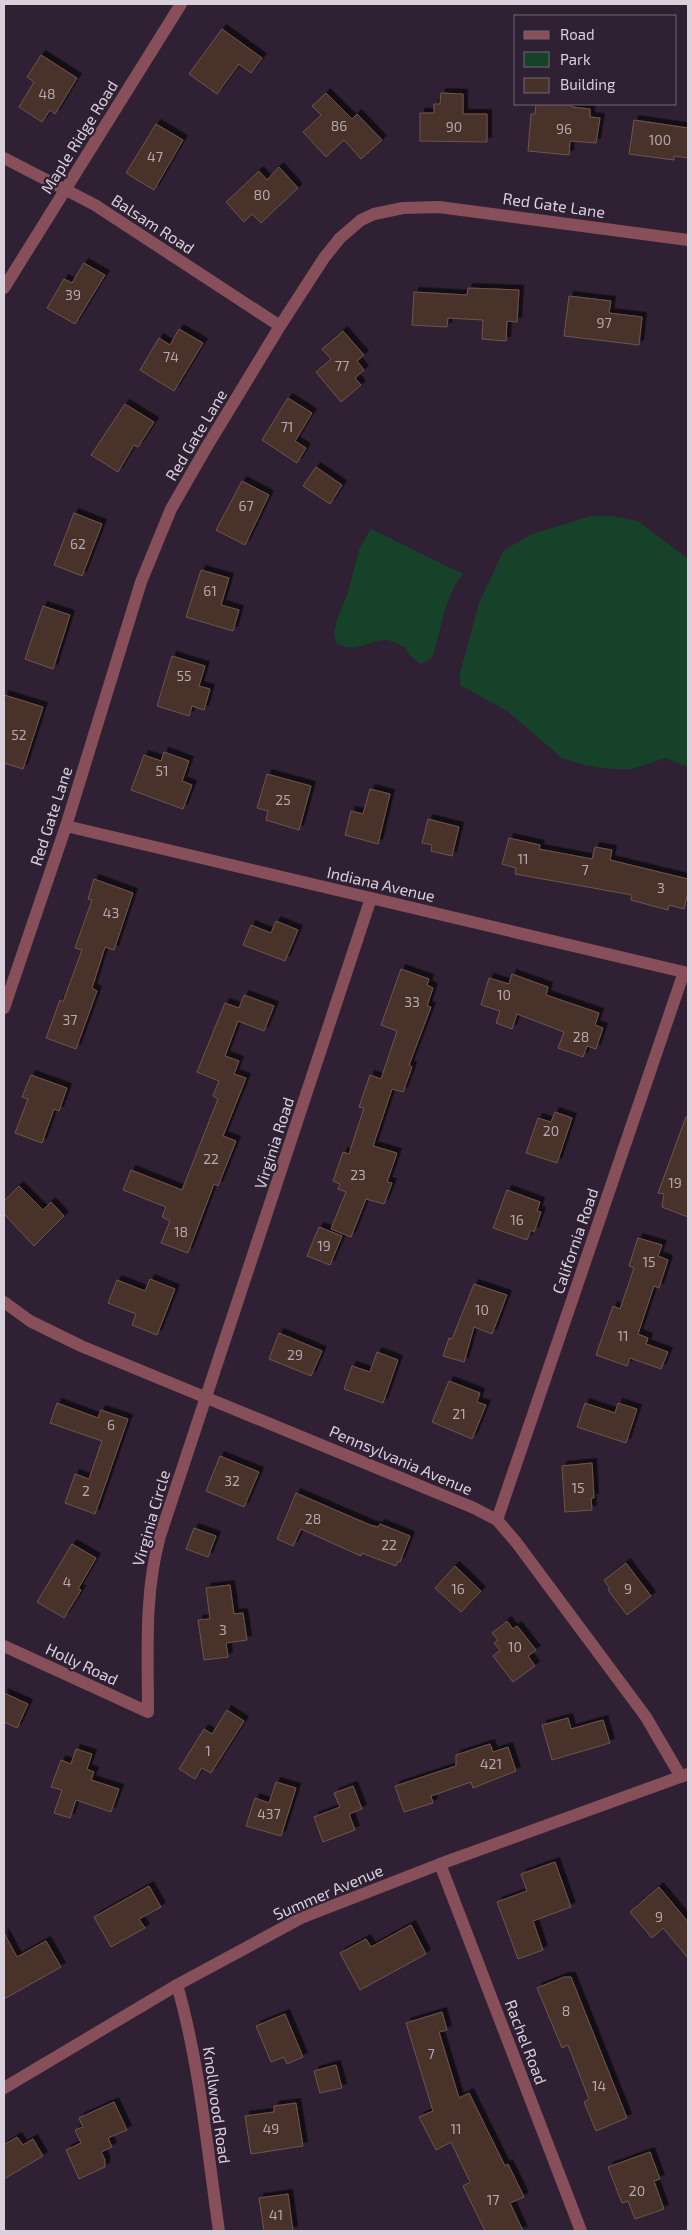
<svg xmlns="http://www.w3.org/2000/svg" width="692" height="2235" viewBox="0 0 692 2235" font-family="'Exo 2',sans-serif">
  <style>
    .green { fill: #154228 }
    .building { fill: #483129; stroke: #6f554c; filter: url(#shadow) }
    .lines { fill: none; stroke-linecap: round; stroke-linejoin: round }
    .minor { stroke: #874f5a; stroke-width: 12 }
    .tertiary { stroke: #874f5a; stroke-width: 12 }
    .labels { text-anchor: middle; stroke-width: 4.5; stroke-linejoin: round; paint-order: stroke }
    .number-label { font-size: 14px; fill: #b5a8af }
    .street-label { font-size: 16px; fill: #d9d0dc; stroke: #2f2133 }
  </style>
  <defs>
    <filter id="shadow"><feDropShadow dx="4.5" dy="-4.5" stdDeviation="0" flood-color="#0009"/></filter>
  </defs>
  <rect width="100%" height="100%" fill="#2f2133"/>
  <path class="green" d="M591 516H612L638 521 688 559V767L666 758 632 769H609L584 765 562 758 507 711 460 685V673L479 603 504 550 532 534Z
    M371 529 463 574C443 598 442 630 432 658L421 664 409 655 405 647C399 645 392 640 386 640 369 639 357 655 336 643L334 633 337 619 347 595 360 547Z"/>
  <path class="building" d="M222 29 262 58 251 73 239 64 217 94 189 74Z
    M41 55 77 78 55 114 50 110 42 122 19 107 34 82 27 77Z
    M326 93 352 119 357 114 382 140 361 159 344 140 326 157 303 132 321 115 312 106Z
    M441 93 463 94V114H487V142L420 141V113H434V104H440Z
    M536 104H570L572 107 590 109V117L600 118 596 143 570 141 569 155 528 151 531 114H535Z
    M634 120 688 128V158L674 156V160L629 154Z
    M156 124 183 140 154 190 126 173Z
    M279 167 298 188 261 223 252 214 244 222 226 202 259 171 267 180Z
    M84 263 105 275 75 324 47 308 64 279 72 283Z
    M468 288 519 290 517 322 507 321 506 341 482 339 483 320 448 318 447 327 412 325 414 292 467 295Z
    M569 296 611 301 609 313 642 317 639 345 564 336Z
    M179 329 203 343 174 391 140 370 159 338 170 345Z
    M343 331 364 355 357 361 364 370 355 378 361 385 341 402 316 372 331 359 322 349Z
    M288 398 312 413 295 441 306 448 297 463 262 440Z
    M125 404 154 422 138 447 134 445 118 472 91 455Z
    M316 467 342 485 330 504 303 486Z
    M242 481 269 495 245 545 216 530Z
    M74 513 102 524 82 576 54 565Z
    M201 570 229 578 221 605 239 610 233 631 186 617Z
    M43 606 70 615 53 669 25 659Z
    M172 656 205 666 199 686 210 689 204 710 192 706 189 716 157 706Z
    M4 695 43 707 23 769 4 763Z
    M164 752 189 761 182 781 192 785 183 809 131 790 144 755 161 761Z
    M267 774 311 786 299 830 266 820 268 811 257 808Z
    M370 789 390 794 378 844 345 835 351 811 363 814Z
    M428 819 459 827 452 856 431 851 432 845 422 843Z
    M509 838 540 845 539 849 592 859 595 847 612 850 610 860 688 879V892L684 909 669 905 668 910 631 900 632 895 515 874 516 868 502 864Z
    M94 879 133 893 114 950 105 947 92 988 97 991 76 1049 46 1038 60 1000 63 1002 82 950 75 948 92 900 88 899Z
    M276 921 298 930 285 961 243 945 251 925 271 933Z
    M401 969 429 979 427 985 433 988 427 1006 431 1007 409 1065 412 1067 403 1092 392 1089 373 1146 397 1153 387 1182 392 1183 384 1204 366 1199 351 1237 331 1229 346 1192 338 1189 340 1184 333 1181 343 1152 349 1154 364 1108 359 1107 370 1075 381 1079 397 1031 381 1025Z
    M512 974 548 987 546 995 599 1013 595 1025 603 1028 596 1049 587 1046 583 1057 558 1048 564 1032 517 1014 512 1029 496 1023 500 1011 481 1005 489 978 509 984Z
    M244 995 274 1006 264 1031 238 1021 225 1056 239 1061 234 1074 246 1078 223 1136 236 1141 218 1186 214 1184 188 1253 161 1243 170 1221 162 1217 166 1207 123 1190 131 1170 182 1190 218 1099 213 1096 219 1081 197 1072 225 1003 239 1008Z
    M31 1075 67 1088 59 1111 54 1109 42 1143 15 1133 28 1099 22 1097Z
    M555 1112 572 1118 557 1163 526 1153 538 1118 551 1122Z
    M686 1117H688V1217L662 1207 664 1194 658 1193Z
    M19 1186 43 1210 51 1202 64 1216 34 1246 4 1214V1201Z
    M507 1190 540 1202 537 1211 541 1212 534 1232 531 1230 527 1240 493 1228Z
    M319 1227 342 1236 330 1265 307 1256Z
    M638 1238 662 1245 658 1256 668 1260 659 1288 654 1286 638 1334 648 1338 646 1344 668 1352 661 1369 630 1358 627 1366 596 1355 613 1306 620 1309 634 1268 629 1266Z
    M150 1279 175 1289 157 1335 132 1325 136 1314 108 1303 117 1280 145 1291Z
    M474 1284 507 1295 492 1334 474 1327 464 1362 443 1356 449 1338 452 1339Z
    M279 1333 322 1351 311 1376 269 1359Z
    M377 1352 398 1360 383 1403 344 1389 352 1366 370 1372Z
    M449 1381 480 1393 477 1402 486 1405 472 1439 432 1422Z
    M57 1403 98 1418 101 1410 128 1419 95 1514 65 1503 75 1474 89 1479 102 1441 50 1423Z
    M585 1403 615 1413 618 1403 637 1409 626 1443 577 1427Z
    M220 1456 259 1472 244 1507 206 1491Z
    M592 1463 594 1498H591L592 1510 565 1512 562 1466Z
    M296 1493 370 1525 378 1527 380 1524 410 1536 400 1562 398 1561 396 1566 362 1553 361 1556 301 1529 293 1546 277 1539Z
    M194 1528 216 1536 208 1557 186 1549Z
    M72 1544 96 1558 78 1589 81 1590 64 1618 37 1602Z
    M626 1563 651 1596 627 1615 608 1590 610 1589 604 1580Z
    M455 1566 481 1591 461 1612 435 1588Z
    M230 1585 234 1614 243 1613 247 1640 226 1643 228 1657 204 1660 198 1620 210 1619 206 1588Z
    M507 1621 513 1629 517 1626 536 1650 528 1656 535 1666 513 1682 493 1656 500 1650 494 1643 498 1640 492 1633Z
    M4 1693 28 1704 17 1728 4 1722Z
    M227 1710 244 1721 211 1773 202 1768 195 1779 179 1769 204 1729 212 1734Z
    M568 1718 571 1729 603 1720 610 1743 552 1760 542 1725Z
    M490 1744 493 1752 508 1747 516 1771 473 1788 471 1782 431 1796 433 1803 404 1812 395 1786 456 1766V1755Z
    M76 1749 92 1754 87 1769 94 1772 91 1780 119 1789 111 1812 76 1800 70 1818 54 1813 62 1790 51 1787 61 1760 71 1764Z
    M276 1782 296 1788 281 1836 246 1826 255 1798 269 1803Z
    M353 1786 362 1809 349 1814 355 1830 323 1842 314 1817 340 1807 334 1793Z
    M555 1862 571 1907 533 1921 543 1950 518 1959 497 1902 527 1891 521 1874Z
    M149 1886 161 1907 139 1919 145 1928 111 1947 94 1917Z
    M659 1887 688 1922V1958L663 1928 652 1938 630 1912Z
    M411 1925 426 1954 360 1990 340 1953 366 1939 371 1947Z
    M4 1933 17 1957 46 1941 61 1967 4 1999Z
    M564 1977H571L627 2118 596 2131 584 2102 589 2099 568 2045 562 2048 537 1988Z
    M442 2012 447 2030 439 2032 459 2098 469 2093 505 2166 508 2164 524 2197 510 2203 523 2231H485L463 2186 470 2182 451 2142 436 2150 419 2117 433 2111 406 2023Z
    M285 2014 303 2057 287 2064 284 2057 271 2062 256 2026Z
    M336 2065 342 2088 320 2093 314 2071Z
    M114 2102 127 2130 108 2138 112 2147 101 2152 105 2160V2167L79 2179 66 2150 81 2143 75 2130 83 2127 79 2118Z
    M296 2103 303 2146 251 2154 245 2116 274 2112V2106Z
    M17 2137 23 2145 33 2139 43 2156 4 2179V2145Z
    M650 2152 660 2179 654 2181 664 2209 635 2219 628 2201 622 2203 608 2167Z
    M288 2194 293 2231H264L259 2198Z"/>
  <g class="lines">
    <path class="minor" d="M4 158 95 205 280 326
      M4 288 181 4
      M66 826 688 973
      M4 1008 66 826 141 582 171 509 206 448 280 326 324 258 340 238 361 220 374 214 403 208 439 207 688 240
      M4 1302 30 1321 81 1346 474 1508 497 1520 516 1542 646 1717 681 1777
      M497 1520 684 972
      M4 1646 148 1712C148 1652 144 1594 160 1536L371 898
      M440 1864 581 2231
      M177 1985C200 2064 207 2149 219 2231"/>
    <path class="tertiary" d="M4 2088 177 1985 301 1918 440 1864 688 1774"/>
  </g>
  <g class="labels">
    <g class="number-label">
      <text x="47" y="99">48</text>
      <text x="339" y="131">86</text>
      <text x="454" y="132">90</text>
      <text x="564" y="134">96</text>
      <text x="660" y="145">100</text>
      <text x="155" y="162">47</text>
      <text x="262" y="200">80</text>
      <text x="73" y="300">39</text>
      <text x="604" y="328">97</text>
      <text x="171" y="362">74</text>
      <text x="342" y="371">77</text>
      <text x="287" y="432">71</text>
      <text x="246" y="511">67</text>
      <text x="78" y="549">62</text>
      <text x="210" y="596">61</text>
      <text x="184" y="681">55</text>
      <text x="19" y="740">52</text>
      <text x="162" y="776">51</text>
      <text x="283" y="805">25</text>
      <text x="523" y="864">11</text>
      <text x="585" y="875">7</text>
      <text x="661" y="893">3</text>
      <text x="111" y="918">43</text>
      <text x="504" y="1000">10</text>
      <text x="412" y="1007">33</text>
      <text x="70" y="1025">37</text>
      <text x="581" y="1042">28</text>
      <text x="551" y="1136">20</text>
      <text x="211" y="1164">22</text>
      <text x="358" y="1180">23</text>
      <text x="675" y="1188">19</text>
      <text x="517" y="1225">16</text>
      <text x="181" y="1237">18</text>
      <text x="324" y="1251">19</text>
      <text x="649" y="1267">15</text>
      <text x="482" y="1315">10</text>
      <text x="623" y="1341">11</text>
      <text x="295" y="1360">29</text>
      <text x="459" y="1419">21</text>
      <text x="111" y="1430">6</text>
      <text x="232" y="1486">32</text>
      <text x="578" y="1493">15</text>
      <text x="86" y="1496">2</text>
      <text x="313" y="1524">28</text>
      <text x="389" y="1550">22</text>
      <text x="67" y="1587">4</text>
      <text x="458" y="1594">16</text>
      <text x="628" y="1594">9</text>
      <text x="223" y="1635">3</text>
      <text x="515" y="1652">10</text>
      <text x="208" y="1756">1</text>
      <text x="491" y="1769">421</text>
      <text x="269" y="1819">437</text>
      <text x="659" y="1922">9</text>
      <text x="566" y="2016">8</text>
      <text x="431" y="2059">7</text>
      <text x="599" y="2091">14</text>
      <text x="271" y="2134">49</text>
      <text x="456" y="2134">11</text>
      <text x="637" y="2196">20</text>
      <text x="493" y="2205">17</text>
      <text x="276" y="2220">41</text>
    </g>
    <g class="street-label">
      <text transform="translate(79 137) rotate(-58)" y="6">Maple Ridge Road</text>
      <text transform="translate(554 205) rotate(8)" y="6">Red Gate Lane</text>
      <text transform="translate(153 224) rotate(33)" y="6">Balsam Road</text>
      <text transform="translate(196 435) rotate(-59)" y="6">Red Gate Lane</text>
      <text transform="translate(51 816) rotate(-72)" y="6">Red Gate Lane</text>
      <text transform="translate(381 884) rotate(13)" y="6">Indiana Avenue</text>
      <text transform="translate(274 1143) rotate(-72)" y="6">Virginia Road</text>
      <text transform="translate(575 1241) rotate(-71)" y="6">California Road</text>
      <text transform="translate(401 1460) rotate(23)" y="6">Pennsylvania Avenue</text>
      <text transform="translate(151 1518) rotate(-74)" y="6">Virginia Circle</text>
      <text transform="translate(82 1664) rotate(25)" y="6">Holly Road</text>
      <text transform="translate(328 1892) rotate(-23)" y="6">Summer Avenue</text>
      <text transform="translate(526 2042) rotate(69)" y="6">Rachel Road</text>
      <text transform="translate(217 2105) rotate(82)" y="6">Knollwood Road</text>
    </g>
  </g>
  <rect width="692" height="2235" fill="none" stroke="#d9d0dc" stroke-width="10"/>
  <rect x="514" y="15" width="162" height="90" fill="#2f2133" stroke="#736777"/>
  <rect x="524" y="31" width="25" height="8" fill="#874f5a" stroke="#736777"/>
  <text x="560" y="40" font-size="15" fill="#d9d0dc">Road</text>
  <rect x="524" y="52" width="25" height="15" fill="#154228" stroke="#736777"/>
  <text x="560" y="65" font-size="15" fill="#d9d0dc">Park</text>
  <rect x="524" y="78" width="25" height="15" fill="#483129" stroke="#736777"/>
  <text x="560" y="90" font-size="15" fill="#d9d0dc">Building</text>
</svg>
